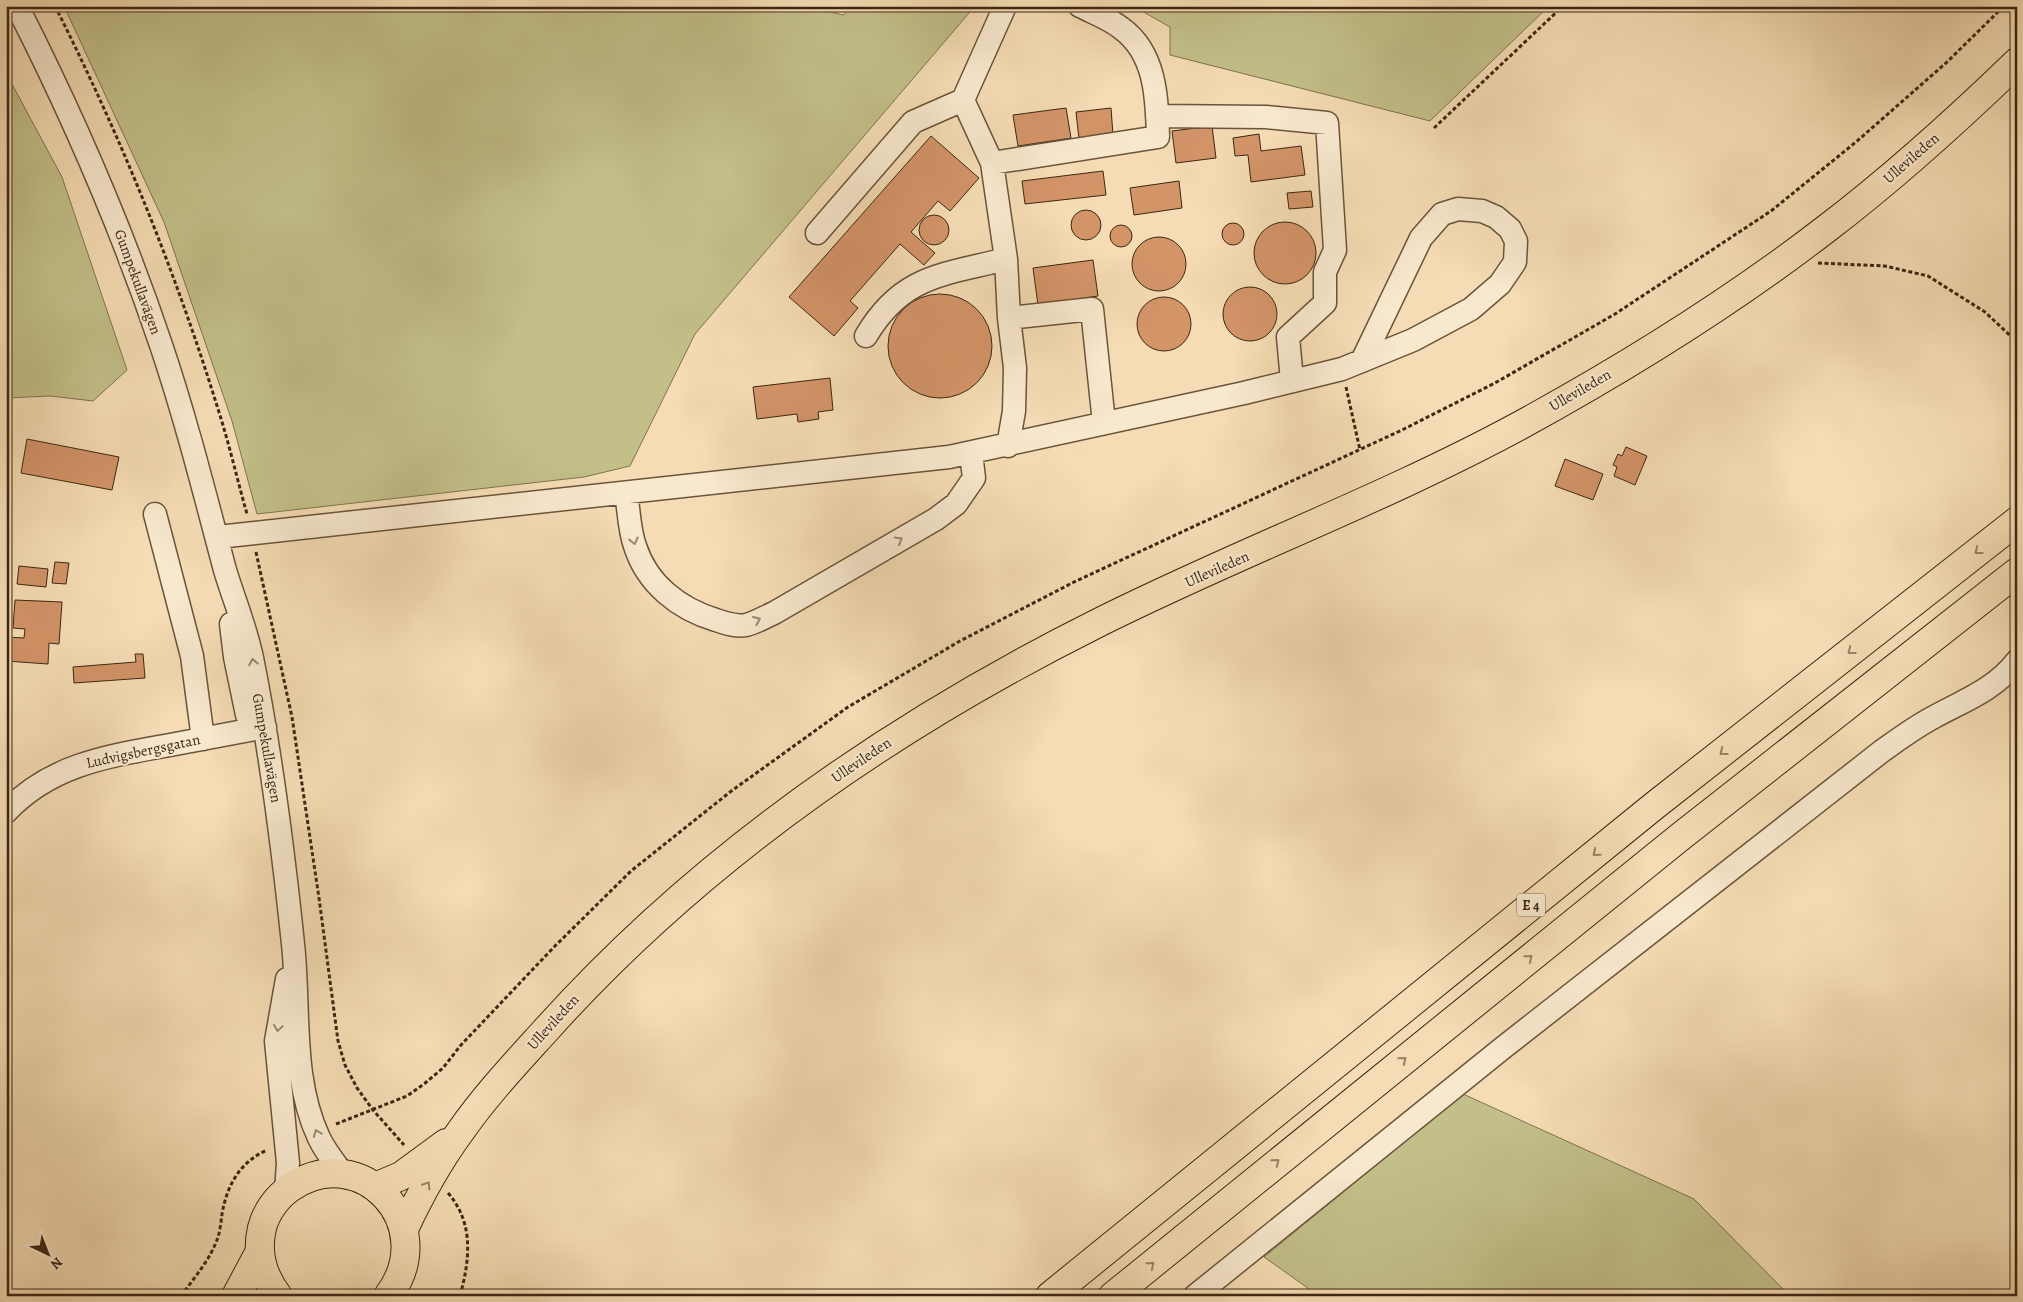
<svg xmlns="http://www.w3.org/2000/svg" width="2023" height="1302" viewBox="0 0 2023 1302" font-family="Alegreya,serif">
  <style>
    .green { fill: #c2bf89; stroke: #7f734e }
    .building { fill: #d39468; stroke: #3c2713 }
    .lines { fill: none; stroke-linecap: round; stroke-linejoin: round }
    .minor-casing { stroke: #6a543b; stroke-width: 25 }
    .major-casing { stroke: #3c2713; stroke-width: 30 }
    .highway-casing { stroke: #3c2713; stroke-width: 30 }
    .path { stroke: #3c2713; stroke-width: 3; stroke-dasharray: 4 2.5; stroke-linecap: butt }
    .minor { stroke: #f8e8ce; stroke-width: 22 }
    .major { stroke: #f5dcb4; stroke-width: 28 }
    .highway { stroke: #f5dcb4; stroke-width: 28 }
    .oneway { stroke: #9a8870 }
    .oneway2 { stroke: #988264 }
    .labels { text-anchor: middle; stroke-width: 4.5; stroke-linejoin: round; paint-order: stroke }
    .shield { fill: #f8e8ce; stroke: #74614b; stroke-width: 1 }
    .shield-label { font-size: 14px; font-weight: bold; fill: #3c2713 }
    .street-label { font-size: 15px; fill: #3c2713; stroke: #f8e8ce }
  </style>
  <rect width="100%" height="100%" fill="#f5dcb4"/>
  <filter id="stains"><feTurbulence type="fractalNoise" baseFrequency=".004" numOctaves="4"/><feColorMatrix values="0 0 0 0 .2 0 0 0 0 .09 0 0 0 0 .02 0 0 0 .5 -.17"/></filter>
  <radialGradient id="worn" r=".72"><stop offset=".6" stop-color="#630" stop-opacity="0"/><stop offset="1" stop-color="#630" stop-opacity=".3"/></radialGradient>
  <path class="green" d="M64 6H803L843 15 852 6H975L695 334 630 466 584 477 257 514 232 421 164 222Z
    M1133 6H1549L1430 121 1170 55V27Z
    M6 73 62 177 127 370 93 401 50 396 6 398Z
    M1463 1094 1694 1199 1790 1296H1319L1264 1257Z"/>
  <path class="building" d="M1066 108 1071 138 1018 146 1013 115Z
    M1111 108 1113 135 1079 139 1076 112Z
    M1212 126 1216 158 1176 163 1172 131Z
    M1259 134 1261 151 1301 146 1305 175 1251 182 1248 155 1235 156 1233 138Z
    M931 136 979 178 950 211 938 201 911 232 935 253 924 265 900 244 850 301 858 308 834 336 789 297Z
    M1103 171 1106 195 1025 204 1022 181Z
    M1179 181 1182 208 1134 215 1130 188Z
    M1311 191 1313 207 1289 209 1287 193Z
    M1071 225a15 15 0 1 1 30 0a15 15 0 1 1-30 0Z
    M919 230a15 15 0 1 1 30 0a15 15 0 1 1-30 0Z
    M1254 253a31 31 0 1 1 62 0a31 31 0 1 1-62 0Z
    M1222 234a11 11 0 1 1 22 0a11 11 0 1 1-22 0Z
    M1110 236a11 11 0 1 1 22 0a11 11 0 1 1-22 0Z
    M1132 264a27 27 0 1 1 54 0a27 27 0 1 1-54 0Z
    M1093 260 1098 296 1038 305 1033 268Z
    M1223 314a27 27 0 1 1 54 0a27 27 0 1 1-54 0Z
    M888 346a52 52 0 1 1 104 0a52 52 0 1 1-104 0Z
    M1137 324a27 27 0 1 1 54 0a27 27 0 1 1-54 0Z
    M830 378 833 410 818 412 819 419 798 422 797 414 757 419 753 387Z
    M27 439 119 457 112 490 21 473Z
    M1626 447 1647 456 1635 485 1614 476 1617 467 1613 465 1618 454 1622 456Z
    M1565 459 1603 474 1593 500 1555 486Z
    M55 562 69 563 66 584 52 583Z
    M19 566 48 569 46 587 17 584Z
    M15 600 62 602 59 644 49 643 48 664 6 661V637L24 638 25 629 13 628Z
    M135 654H143L145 678 74 683 73 667 136 662Z"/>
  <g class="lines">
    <g class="minor-casing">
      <path id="minor" d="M17 6C73 116 122 229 161 345 186 419 205 495 225 570 234 600 246 628 252 658 271 753 283 848 293 944 300 1008 291 1079 319 1138 325 1151 335 1163 343 1174
        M1157 116 1266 117 1327 123 1335 250 1325 272V303L1288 337 1292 381
        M992 163 1158 137C1157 98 1156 53 1121 28 1110 19 1094 13 1080 6
        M817 233 913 122 963 100
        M1006 259 1009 318 1015 368 1014 411 1008 446
        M1009 318 1092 309 1104 423
        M866 336C902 275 943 275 1006 259L992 163 963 100 1005 6
        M626 493C629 510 629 530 635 546 647 584 679 609 716 620 725 623 736 627 746 625 755 623 765 617 774 613L936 519 956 504 974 478 971 453
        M155 514 192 656 203 739
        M218 537 949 457 1244 393 1342 369 1413 340 1471 309 1500 284 1515 262 1516 241 1510 229 1496 217 1482 211 1458 209 1442 214 1421 238 1362 361
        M231 624 235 657 247 715
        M6 812C51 764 109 756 170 745 201 739 233 733 265 727
        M286 1191 288 1163 276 1041 287 979
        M1195 1296 1504 1047 1882 751C1899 739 1915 727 1934 717 1965 700 1994 690 2017 661"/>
    </g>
    <g class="major-casing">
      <path id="major" d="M375 1187 401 1176 446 1143
        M404 1229C420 1195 438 1162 460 1132 485 1096 516 1063 545 1031 699 859 890 727 1096 624 1235 554 1382 500 1519 426 1625 368 1730 303 1826 229 1893 178 1956 121 2017 62
        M236 1296 260 1251
        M278 1296C262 1275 256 1253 262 1228 266 1212 277 1197 290 1188 360 1138 442 1225 388 1296"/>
    </g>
    <g class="highway-casing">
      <path id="highway" d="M1050 1296 1654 806 2017 521
        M1113 1296 1680 837 2017 572"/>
    </g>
    <path class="path" d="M55 6C120 135 175 270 218 409 229 443 237 479 247 514
      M1434 128 1563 6
      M1818 263 1885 266 1928 276 1985 312 2017 342
      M1346 387 1360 450
      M256 552 292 717 319 898 338 1041 345 1065 357 1088 373 1110 404 1145
      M336 1124 407 1096 424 1084 443 1068 461 1045 554 947 631 871 730 792 848 707 960 641 1074 582 1402 430 1495 383 1615 314 1771 211 1856 142 1947 62 2004 6
      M448 1193C474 1223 470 1259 460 1296
      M181 1296C194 1278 209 1261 217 1240 220 1232 221 1222 222 1214 227 1185 240 1162 267 1150"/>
    <use href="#minor" class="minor"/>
    <use href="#major" class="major"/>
    <use href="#highway" class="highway"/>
  </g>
  <defs><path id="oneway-chevron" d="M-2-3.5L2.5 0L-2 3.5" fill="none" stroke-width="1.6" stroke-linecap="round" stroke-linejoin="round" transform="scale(1.25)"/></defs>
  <g class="oneway">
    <use href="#oneway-chevron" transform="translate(899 540) rotate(-30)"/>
    <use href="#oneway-chevron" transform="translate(634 541) rotate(76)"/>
    <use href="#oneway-chevron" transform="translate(757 620) rotate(-23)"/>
    <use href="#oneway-chevron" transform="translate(253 662) rotate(-101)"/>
    <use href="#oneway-chevron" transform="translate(278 1028) rotate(98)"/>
    <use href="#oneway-chevron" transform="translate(317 1133) rotate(-111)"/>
  </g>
  <g class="oneway2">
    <use href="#oneway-chevron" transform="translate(1978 551) rotate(142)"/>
    <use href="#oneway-chevron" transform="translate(1851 651) rotate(142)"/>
    <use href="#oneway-chevron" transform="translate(1723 752) rotate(142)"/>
    <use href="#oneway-chevron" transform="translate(1596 853) rotate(141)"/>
    <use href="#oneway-chevron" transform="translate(1529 958) rotate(-39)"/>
    <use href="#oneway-chevron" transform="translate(1403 1060) rotate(-39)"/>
    <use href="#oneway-chevron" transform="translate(1276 1162) rotate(-39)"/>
    <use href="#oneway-chevron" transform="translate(427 1185) rotate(-58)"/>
    <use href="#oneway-chevron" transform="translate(1151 1265) rotate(-39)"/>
  </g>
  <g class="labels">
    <rect class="shield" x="1517" y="893.5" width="28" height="23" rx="4"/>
    <g class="shield-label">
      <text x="1531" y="910">E 4</text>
    </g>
    <g class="street-label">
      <text transform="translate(1911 158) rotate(-41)" y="5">Ullevileden</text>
      <text transform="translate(138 282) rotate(70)" y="5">Gumpekullavägen</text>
      <text transform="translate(1580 390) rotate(-30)" y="5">Ullevileden</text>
      <text transform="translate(1217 569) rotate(-24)" y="5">Ullevileden</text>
      <text transform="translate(267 748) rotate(80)" y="5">Gumpekullavägen</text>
      <text transform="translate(143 751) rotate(-12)" y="5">Ludvigsbergsgatan</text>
      <text transform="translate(861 760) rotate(-34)" y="5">Ullevileden</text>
      <text transform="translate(553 1022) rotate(-48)" y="5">Ullevileden</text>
    </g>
  </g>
  <rect width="2023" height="1302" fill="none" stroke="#f5dcb4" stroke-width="25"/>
  <rect x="8" y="8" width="2008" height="1287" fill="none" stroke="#3c2713" stroke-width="2.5"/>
  <rect x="12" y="12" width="1998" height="1277" fill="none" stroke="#3c2713"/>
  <g transform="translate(48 1254) rotate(137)" stroke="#f8e8ce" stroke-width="4" paint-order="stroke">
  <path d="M0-4L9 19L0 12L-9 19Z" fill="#3c2713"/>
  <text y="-8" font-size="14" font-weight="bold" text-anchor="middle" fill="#3c2713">N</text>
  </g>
  <rect width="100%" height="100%" filter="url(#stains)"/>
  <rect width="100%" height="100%" fill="url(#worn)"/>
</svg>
